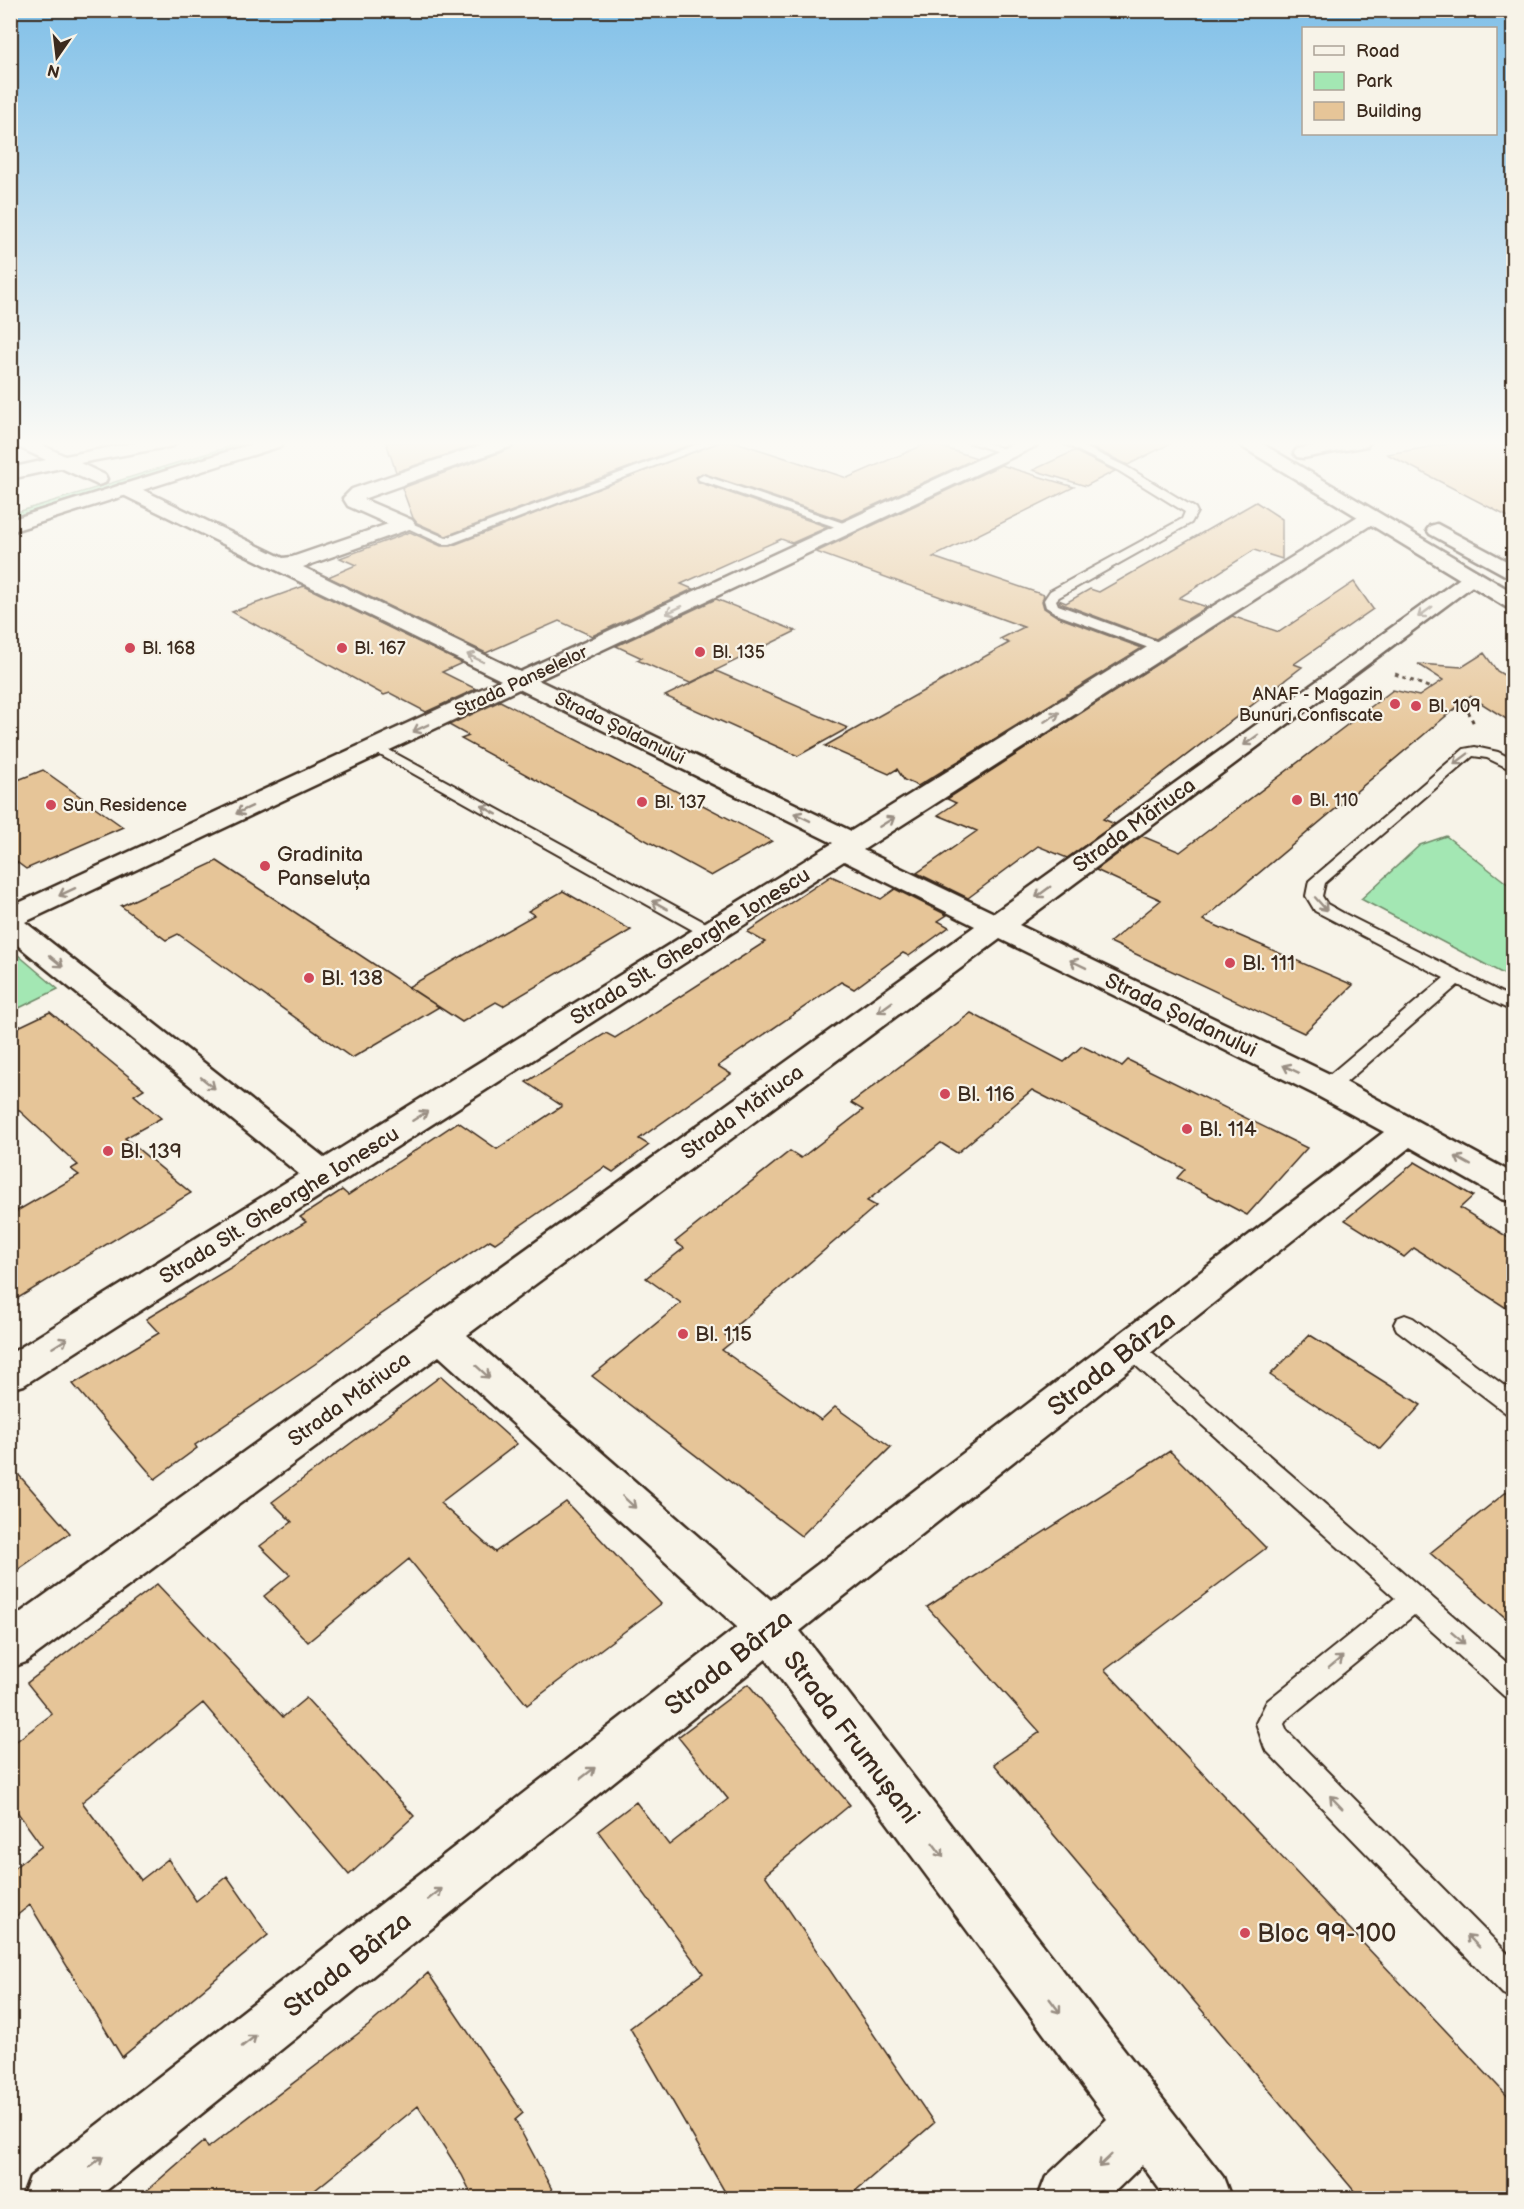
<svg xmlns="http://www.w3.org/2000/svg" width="1524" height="2209" viewBox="0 0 1524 2209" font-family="'Balsamiq Sans',sans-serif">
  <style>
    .green { fill: #a3e7b3; stroke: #6f8868; stroke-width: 1.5 }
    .building { fill: #e6c598; stroke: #3b2a1e; stroke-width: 1.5 }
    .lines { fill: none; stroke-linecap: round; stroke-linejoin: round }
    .lane-casing { stroke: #3b2a1e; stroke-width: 4 }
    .street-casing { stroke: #3b2a1e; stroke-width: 5 }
    .secondary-casing { stroke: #3b2a1e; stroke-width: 5 }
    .path { stroke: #3b2a1e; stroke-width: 3; stroke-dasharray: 4 4; stroke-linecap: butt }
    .lane { fill: #f7f3e8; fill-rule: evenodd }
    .street { fill: #f7f3e8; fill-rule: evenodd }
    .secondary { fill: #f7f3e8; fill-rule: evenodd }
    .oneway { stroke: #998e83 }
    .poi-dot { fill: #d1495b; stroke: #f7f3e8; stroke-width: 2 }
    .labels { text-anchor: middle; stroke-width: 4.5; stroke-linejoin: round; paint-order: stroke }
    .far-poi-label { font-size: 18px; fill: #3b2a1e; stroke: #f7f3e8; text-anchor: start }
    .far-street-label { font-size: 18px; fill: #3b2a1e; stroke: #f7f3e8 }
    .street-label { font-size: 21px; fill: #3b2a1e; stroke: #f7f3e8 }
    .poi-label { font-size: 21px; fill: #3b2a1e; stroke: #f7f3e8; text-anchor: start }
    .near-street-label { font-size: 26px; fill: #3b2a1e; stroke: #f7f3e8 }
    .near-poi-label { font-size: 26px; fill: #3b2a1e; stroke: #f7f3e8; text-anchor: start }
  </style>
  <rect width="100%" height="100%" fill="#f7f3e8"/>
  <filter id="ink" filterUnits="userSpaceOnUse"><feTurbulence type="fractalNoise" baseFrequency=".0167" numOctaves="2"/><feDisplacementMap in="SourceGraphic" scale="12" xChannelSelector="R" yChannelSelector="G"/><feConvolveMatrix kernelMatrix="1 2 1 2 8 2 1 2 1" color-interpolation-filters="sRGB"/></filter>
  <g filter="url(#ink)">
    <path class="green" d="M244 442H254L11 518V514Z
      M1446 836 1513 888V979L1361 899 1420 845Z
      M11 949 58 989 11 1012Z"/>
    <path class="building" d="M386 442H484L396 472Z
      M517 442H697L446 536 417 523 413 518 402 488 513 448Z
      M719 442H736L847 478 928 443 977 458 842 520 702 473 696 477 698 482 828 527 792 543 781 539 681 584 693 589 592 636 559 621 486 653 328 577 356 565 340 558 410 532 441 546H451Z
      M1093 442H1173L1128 465 1086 445Z
      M1460 442H1514V520L1387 454Z
      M1074 451 1115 471 1086 486 1033 470Z
      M1001 465 1074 487 933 557 1044 595 1042 601 1044 608 1058 617 1142 648 918 786 904 780 897 769 889 774 825 746 1009 643 1000 639 1024 627 816 552Z
      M1256 502 1282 519V559L1254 550 1179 598 1207 607 1156 639 1060 603 1059 600 1066 603 1090 589 1099 592Z
      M1354 582 1373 609 1294 664 1302 667 1103 819 1115 824 1067 858 1038 846 968 898 917 873 977 831 938 815 956 803 947 799 1232 616 1279 632Z
      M304 586 462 663 442 672 476 689 426 712 390 693 384 695 232 612Z
      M716 599 796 631 690 683 637 660 642 658 616 646Z
      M1484 653 1497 671 1514 681V724L1470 696 1203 920 1353 985 1304 1033 1110 942 1161 900 1096 870 1142 836 1180 852 1393 690 1419 696 1443 680 1418 664 1462 667Z
      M716 671 848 728 798 756 665 696Z
      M500 701 616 760 772 841 711 876 461 739 469 736 449 725Z
      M43 770 123 827 26 869 10 857V783Z
      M217 861 439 1007 352 1058 178 934 166 940 121 906Z
      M831 876 881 899 895 889 947 915 938 921 949 927 909 956 903 953 854 989 841 982 718 1066 731 1074 639 1139 649 1145 613 1172 605 1167 495 1243 490 1240 373 1320 315 1364 195 1445 197 1448 155 1479 73 1384 159 1333 146 1319 306 1222 300 1217 342 1190 348 1195 458 1122 497 1149 562 1106 526 1082 606 1033 615 1038 765 942 747 932Z
      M563 891 631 930 503 1006 496 1002 462 1022 408 987 534 915 528 911Z
      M50 1012 144 1089 134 1095 161 1118 125 1138 191 1193 10 1303V1215L79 1175 71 1169 78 1165 10 1102V1031Z
      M971 1013 1064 1062 1082 1046 1122 1066 1128 1060 1307 1148 1247 1215 1177 1178 1185 1169 1032 1090 957 1153 941 1143 867 1201 876 1206 725 1335 733 1341 722 1350 821 1420 835 1407 891 1447 801 1536 592 1376 681 1303 646 1278 684 1248 675 1242 790 1151 801 1158 863 1110 851 1103Z
      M1415 1162 1473 1196 1460 1208 1514 1241V1313L1414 1248 1404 1257 1345 1220Z
      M1310 1335 1421 1405 1381 1449 1270 1375Z
      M441 1376 517 1444 440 1503 495 1552 566 1502 661 1604 527 1705 409 1559 308 1642 264 1596 290 1575 260 1546 292 1522 272 1502Z
      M1170 1451 1266 1548 1105 1670 1514 2103V2199H1361L994 1764 1040 1732 927 1607Z
      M10 1465 70 1533 10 1575Z
      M1514 1486V1625L1430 1553Z
      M157 1584 283 1717 306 1698 414 1816 349 1875 203 1703 82 1802 141 1880 168 1859 196 1901 227 1876 268 1935 122 2057 30 1905 10 1921V1871L42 1846 10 1802V1746L52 1714 27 1683Z
      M748 1684 850 1805 765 1875 934 2123 846 2199H729L630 2028 703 1973 598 1831 636 1802 669 1845 728 1799 678 1737Z
      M428 1973 523 2113 515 2120 557 2199H474L462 2175 418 2106 304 2199H137L204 2141 208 2148 368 2026Z"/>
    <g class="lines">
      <g class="lane-casing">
        <path id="lane" d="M703 442H717L450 544H442L399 524 401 522H409L446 538Z
          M968 442H984L1013 452 1008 455Z
          M1061 442H1074L1127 467 1195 508 1197 512 1191 523 1059 597 1056 600 1058 605 1069 609 1167 645 1169 648 1167 651H1157L1059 615 1046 607 1044 600 1050 591 1182 519 1185 512 1119 471Z
          M703 475 852 526 854 528 852 530H844L699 480 698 478Z
          M378 744 717 929 720 933 717 937H705L373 751 371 748Z
          M1475 747 1498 752 1514 760V771L1487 758 1473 756 1325 883 1322 896 1327 904 1343 913 1514 999V1012L1458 985 1335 1092 1328 1093 1321 1092 1318 1087 1321 1082 1444 978 1315 911 1306 896 1309 881 1464 749Z
          M1405 1315 1413 1318 1514 1393V1415L1506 1413 1397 1330 1394 1324 1397 1318Z
          M1131 1339 1139 1342 1514 1669V1700L1504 1696 1414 1615 1287 1719 1284 1724 1287 1731 1514 1960V1999L1503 1994 1265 1749 1256 1723 1267 1701 1395 1598 1123 1354 1120 1348 1123 1342Z"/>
      </g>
      <g class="street-casing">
        <path id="street" d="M13 442H36L65 456 138 442H176L173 446 167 447 80 463 105 475 107 479 105 483 98 485 61 468 10 479V468L46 460 16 446Z
          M490 442H515L512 446 363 499 412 520 415 524 412 528 303 567 520 672 1016 442H1039L1036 446 538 680 851 831 1363 513H1377L1380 517 1377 521 863 850 994 913 1466 574 1473 572 1480 574 1483 578 1019 925 1340 1079 1514 1174V1202L1502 1199 1410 1147 800 1631 1223 2177 1231 2198H1166L1142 2165 1108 2198H1038L1046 2177 1107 2119 766 1659 97 2198H22L30 2177 737 1627 439 1356 26 1662 10 1668V1620L975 926 844 861 24 1385 10 1389V1354L299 1174 10 939V907L501 680 119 493 117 489 119 485H133L283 558 292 557 388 524 348 506 343 498 352 489ZM519 689 833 843 325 1158 25 922ZM1000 939 1316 1095 1384 1132 771 1600 467 1335Z
          M1334 442H1370L1367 446 1361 447 1303 458 1297 457 1294 453 1297 449Z"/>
      </g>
      <g class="secondary-casing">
        <path id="secondary" d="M258 442H284L281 446 10 532V520Z
          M1238 442H1259L1514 593V608L1506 607 1241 446Z
          M1437 524 1514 565V580L1430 534 1427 530 1430 526Z"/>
      </g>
      <path class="path" d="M1395 674 1431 688
        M1465 704 1474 724"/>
      <use href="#lane" class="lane"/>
      <use href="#street" class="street"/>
      <use href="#secondary" class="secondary"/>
    </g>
    <defs><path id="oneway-shaft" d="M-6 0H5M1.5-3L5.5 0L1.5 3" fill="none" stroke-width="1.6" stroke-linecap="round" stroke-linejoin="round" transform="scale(1.5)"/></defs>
    <g class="oneway">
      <use href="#oneway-shaft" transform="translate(674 610) rotate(155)"/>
      <use href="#oneway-shaft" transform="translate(1425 612) rotate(144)"/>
      <use href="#oneway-shaft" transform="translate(475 658) rotate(-154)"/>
      <use href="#oneway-shaft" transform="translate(1052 717) rotate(-32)"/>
      <use href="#oneway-shaft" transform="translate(421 728) rotate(155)"/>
      <use href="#oneway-shaft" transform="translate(1251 740) rotate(144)"/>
      <use href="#oneway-shaft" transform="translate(1461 759) rotate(143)"/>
      <use href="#oneway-shaft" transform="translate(244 810) rotate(155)"/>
      <use href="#oneway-shaft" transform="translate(489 810) rotate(-151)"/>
      <use href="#oneway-shaft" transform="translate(802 817) rotate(-154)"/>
      <use href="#oneway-shaft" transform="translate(887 822) rotate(-32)"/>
      <use href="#oneway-shaft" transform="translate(67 892) rotate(155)"/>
      <use href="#oneway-shaft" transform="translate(1043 892) rotate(144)"/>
      <use href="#oneway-shaft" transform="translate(1321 904) rotate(48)"/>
      <use href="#oneway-shaft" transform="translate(660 905) rotate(-151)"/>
      <use href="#oneway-shaft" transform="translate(56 961) rotate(39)"/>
      <use href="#oneway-shaft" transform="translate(1078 964) rotate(-154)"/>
      <use href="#oneway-shaft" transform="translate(885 1007) rotate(144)"/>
      <use href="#oneway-shaft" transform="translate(1291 1069) rotate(-154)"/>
      <use href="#oneway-shaft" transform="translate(208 1083) rotate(39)"/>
      <use href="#oneway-shaft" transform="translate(420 1116) rotate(-32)"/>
      <use href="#oneway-shaft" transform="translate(1463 1161) rotate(-151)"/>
      <use href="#oneway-shaft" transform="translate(60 1343) rotate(-32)"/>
      <use href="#oneway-shaft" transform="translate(483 1372) rotate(42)"/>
      <use href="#oneway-shaft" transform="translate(629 1502) rotate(42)"/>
      <use href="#oneway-shaft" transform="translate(1458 1638) rotate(41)"/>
      <use href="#oneway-shaft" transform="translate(1336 1662) rotate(-39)"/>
      <use href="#oneway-shaft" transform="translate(588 1773) rotate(-38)"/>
      <use href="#oneway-shaft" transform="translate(1336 1802) rotate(-134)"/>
      <use href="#oneway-shaft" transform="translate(938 1850) rotate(53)"/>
      <use href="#oneway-shaft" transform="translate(435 1894) rotate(-38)"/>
      <use href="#oneway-shaft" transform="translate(1473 1941) rotate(-134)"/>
      <use href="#oneway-shaft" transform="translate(1055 2006) rotate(53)"/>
      <use href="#oneway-shaft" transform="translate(249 2041) rotate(-38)"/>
      <use href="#oneway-shaft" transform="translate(1105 2161) rotate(136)"/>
      <use href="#oneway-shaft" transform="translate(96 2162) rotate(-38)"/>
    </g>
  </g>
  <linearGradient id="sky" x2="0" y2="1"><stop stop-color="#81c0e8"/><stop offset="0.59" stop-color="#fbfaf5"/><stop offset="1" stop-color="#fbfaf5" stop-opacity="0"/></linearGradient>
  <rect width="1524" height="751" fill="url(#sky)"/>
  <g class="poi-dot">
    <circle cx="130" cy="648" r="6"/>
    <circle cx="342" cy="648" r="6"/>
    <circle cx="700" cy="652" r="6"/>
    <circle cx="1395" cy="704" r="6"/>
    <circle cx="1416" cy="706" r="6"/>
    <circle cx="1297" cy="800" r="6"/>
    <circle cx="642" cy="802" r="6"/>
    <circle cx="51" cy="805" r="6"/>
    <circle cx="265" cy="866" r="6"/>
    <circle cx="1230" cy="963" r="6"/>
    <circle cx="309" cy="978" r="6"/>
    <circle cx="945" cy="1094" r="6"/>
    <circle cx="1187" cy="1129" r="6"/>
    <circle cx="108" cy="1151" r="6"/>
    <circle cx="683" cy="1334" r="6"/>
    <circle cx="1245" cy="1933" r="6"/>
  </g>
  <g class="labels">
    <g class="far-poi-label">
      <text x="142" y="654">Bl. 168</text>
      <text x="354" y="654">Bl. 167</text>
      <text x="712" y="658">Bl. 135</text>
      <text x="1383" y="700" text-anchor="end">ANAF - Magazin<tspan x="1383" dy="21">Bunuri Confiscate</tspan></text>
      <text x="1428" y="712">Bl. 109</text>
      <text x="1309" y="806">Bl. 110</text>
      <text x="654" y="808">Bl. 137</text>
      <text x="63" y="811">Sun Residence</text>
    </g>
    <g class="far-street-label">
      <text transform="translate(521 681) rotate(-25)" y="6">Strada Panselelor</text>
      <text transform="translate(620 728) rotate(26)" y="6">Strada Șoldanului</text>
    </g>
    <g class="street-label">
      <text transform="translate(1134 825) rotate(-36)" y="7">Strada Măriuca</text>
      <text transform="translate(690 946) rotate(-32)" y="7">Strada Slt. Gheorghe Ionescu</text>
      <text transform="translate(1181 1015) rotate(26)" y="7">Strada Șoldanului</text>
      <text transform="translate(742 1112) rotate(-36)" y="7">Strada Măriuca</text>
      <text transform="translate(279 1205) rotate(-32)" y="7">Strada Slt. Gheorghe Ionescu</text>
      <text transform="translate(349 1399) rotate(-36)" y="7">Strada Măriuca</text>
    </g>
    <g class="poi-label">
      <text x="277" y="861">Gradinita<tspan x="277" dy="24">Panseluța</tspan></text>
      <text x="1242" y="970">Bl. 111</text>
      <text x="321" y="985">Bl. 138</text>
      <text x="957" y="1101">Bl. 116</text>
      <text x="1199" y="1136">Bl. 114</text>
      <text x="120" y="1158">Bl. 139</text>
      <text x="695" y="1341">Bl. 115</text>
    </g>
    <g class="near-street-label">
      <text transform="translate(1111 1363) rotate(-38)" y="9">Strada Bârza</text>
      <text transform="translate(728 1662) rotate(-38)" y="9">Strada Bârza</text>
      <text transform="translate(852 1737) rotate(53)" y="9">Strada Frumușani</text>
      <text transform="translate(347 1964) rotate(-38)" y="9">Strada Bârza</text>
    </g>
    <g class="near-poi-label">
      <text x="1257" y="1942">Bloc 99-100</text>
    </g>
  </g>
  <rect width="1524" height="2209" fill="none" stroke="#f7f3e8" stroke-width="36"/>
  <rect x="18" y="18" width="1488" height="2173" fill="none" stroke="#3b2a1e" stroke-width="2" filter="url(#ink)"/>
  <rect x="1302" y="27" width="195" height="108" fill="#f7f3e8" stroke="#aca397" stroke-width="1.5"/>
  <rect x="1314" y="46" width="30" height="9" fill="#f7f3e8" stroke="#aca397" stroke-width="1.5"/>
  <text x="1356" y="57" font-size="18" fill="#3b2a1e">Road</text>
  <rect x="1314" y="72" width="30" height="18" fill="#a3e7b3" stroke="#aca397" stroke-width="1.5"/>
  <text x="1356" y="87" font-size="18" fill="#3b2a1e">Park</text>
  <rect x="1314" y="102" width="30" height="18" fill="#e6c598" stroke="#aca397" stroke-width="1.5"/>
  <text x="1356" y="117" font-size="18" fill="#3b2a1e">Building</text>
  <g transform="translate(57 57) rotate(194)" stroke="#f7f3e8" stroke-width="4.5" paint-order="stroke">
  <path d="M0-4.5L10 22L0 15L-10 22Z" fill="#3b2a1e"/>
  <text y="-9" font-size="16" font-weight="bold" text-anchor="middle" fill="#3b2a1e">N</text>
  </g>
</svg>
